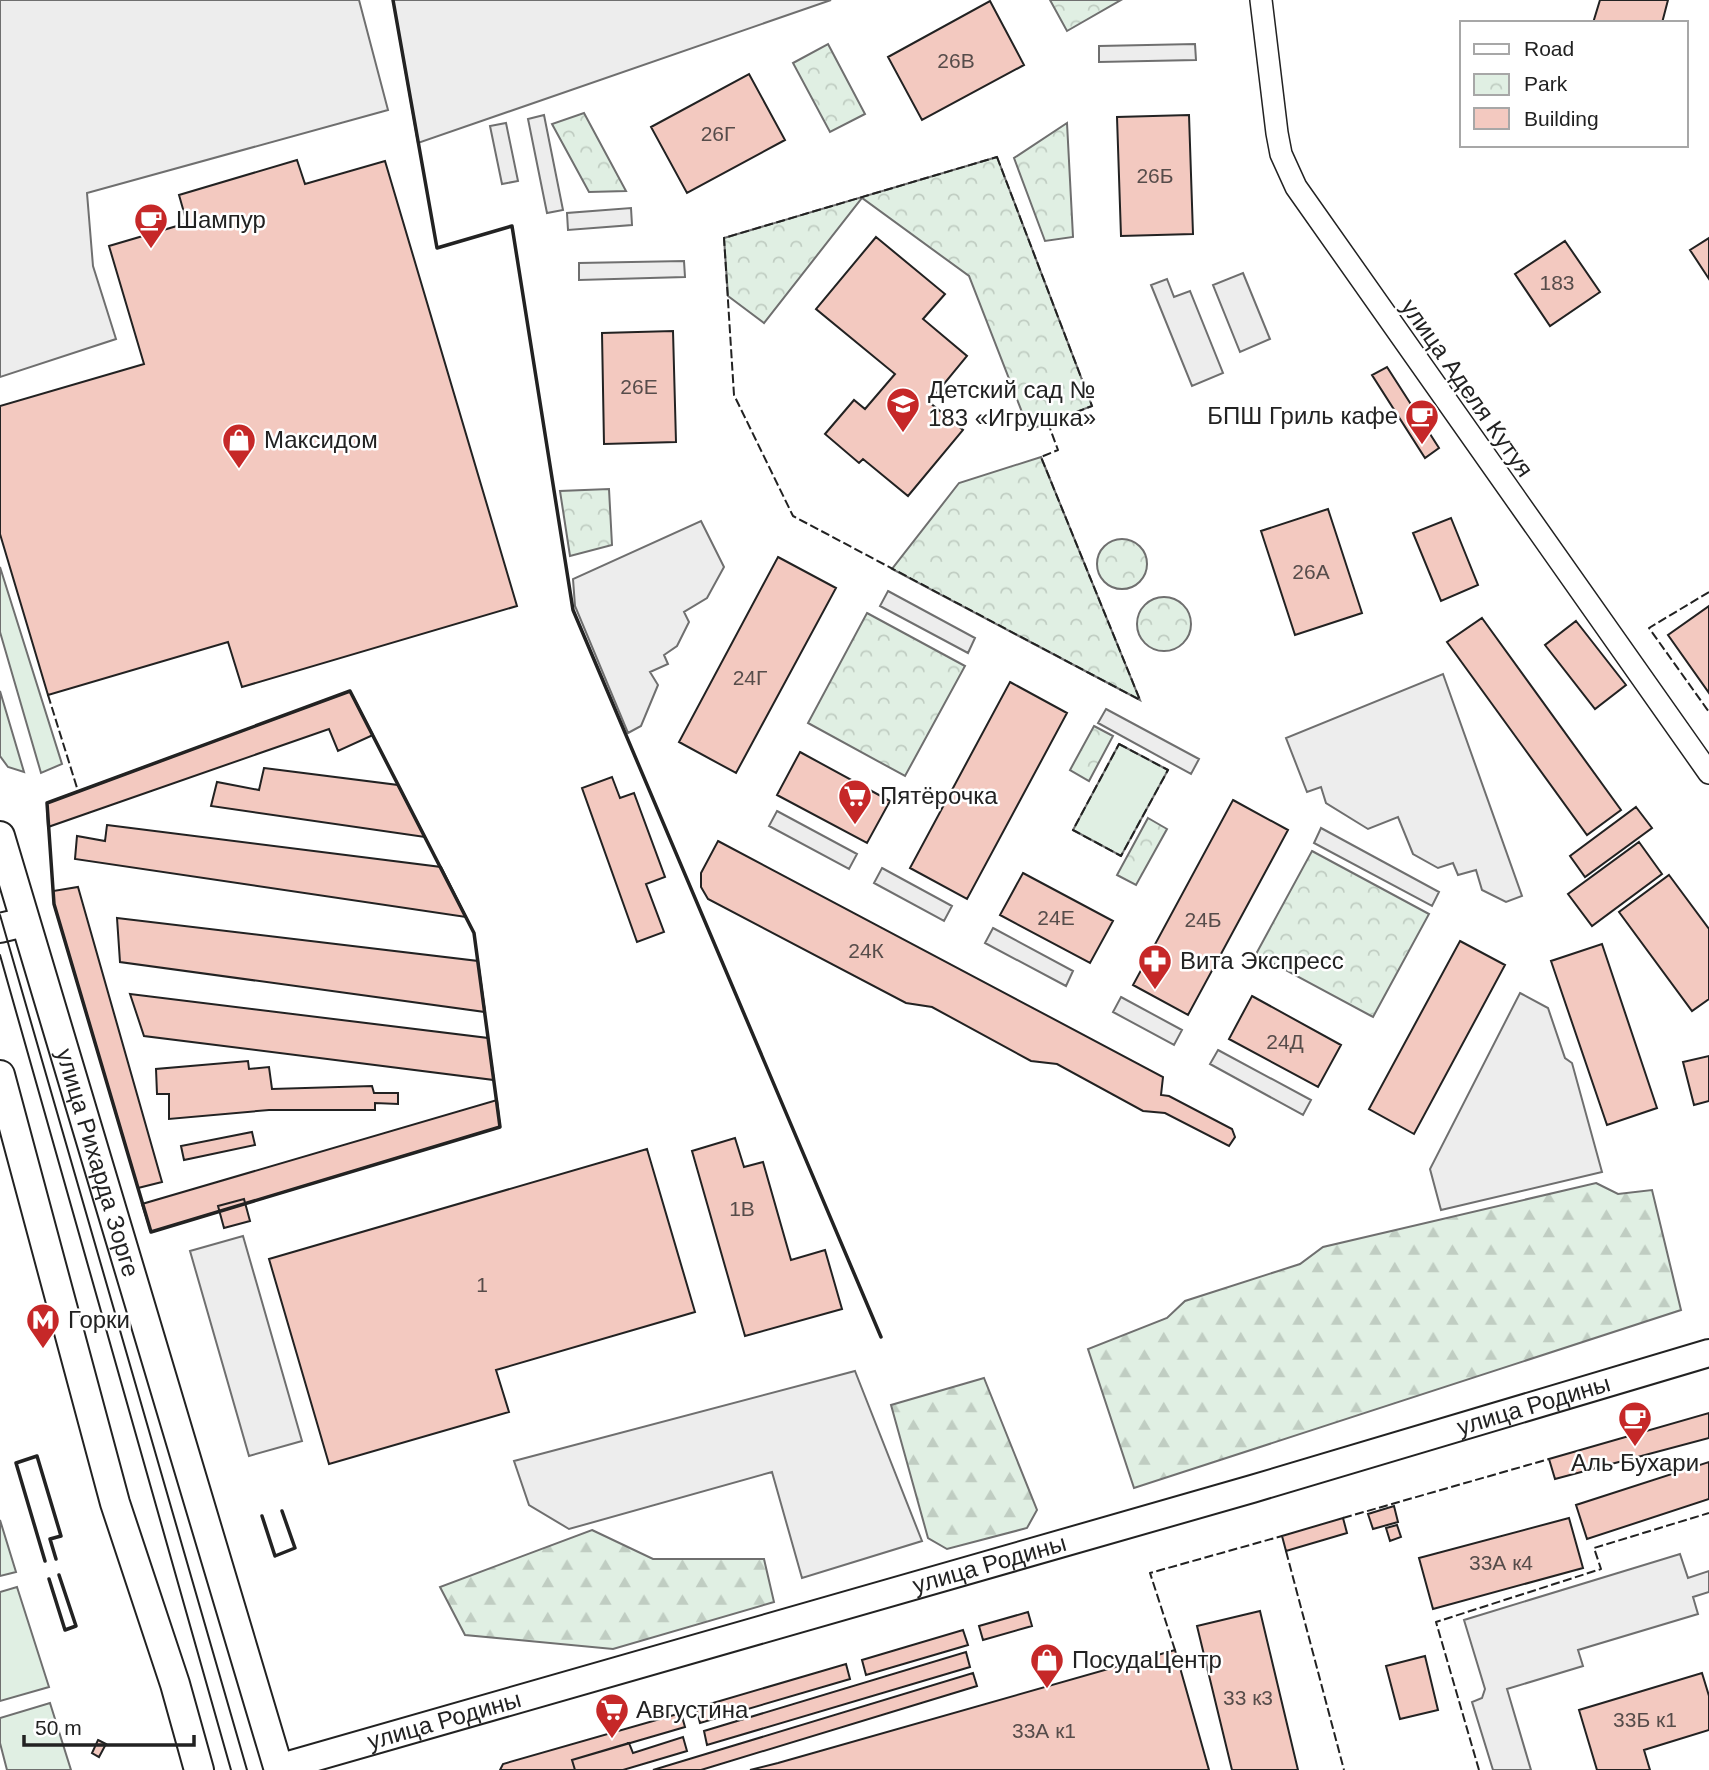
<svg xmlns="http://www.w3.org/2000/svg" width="1709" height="1770" viewBox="0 0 1709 1770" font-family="Helvetica,sans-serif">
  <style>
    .green { fill: #e0efe3; stroke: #6f6f6f; stroke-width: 2 }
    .forest { fill: url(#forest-firs); stroke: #6f6f6f; stroke-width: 2 }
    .park { fill: url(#park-crowns); stroke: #6f6f6f; stroke-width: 2 }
    .parking { fill: #ededed; stroke: #6f6f6f; stroke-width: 2 }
    .building { fill: #f3c9c0; stroke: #222; stroke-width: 2 }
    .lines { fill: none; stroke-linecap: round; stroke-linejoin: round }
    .minor-casing { stroke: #222; stroke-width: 24 }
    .tertiary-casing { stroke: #222; stroke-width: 30 }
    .secondary-casing { stroke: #222; stroke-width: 32 }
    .minor { stroke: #fff; stroke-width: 21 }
    .tertiary { stroke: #fff; stroke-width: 26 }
    .secondary { stroke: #fff; stroke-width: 28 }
    .tram { stroke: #222; stroke-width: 2 }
    .fence { stroke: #222; stroke-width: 2; stroke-dasharray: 9 3.5; stroke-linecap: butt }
    .wall { stroke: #222; stroke-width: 3.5 }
    .labels { text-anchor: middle; stroke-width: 5; stroke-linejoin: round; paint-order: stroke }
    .number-label { font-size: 21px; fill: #564c4a }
    .poi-label { font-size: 24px; fill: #222; stroke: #fff; text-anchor: start }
    .street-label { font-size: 24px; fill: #222; stroke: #fff }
  </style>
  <defs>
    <pattern id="forest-firs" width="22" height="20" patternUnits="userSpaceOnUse" patternTransform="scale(1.75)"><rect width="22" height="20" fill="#e0efe3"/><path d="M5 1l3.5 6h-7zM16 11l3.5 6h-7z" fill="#c0cdc2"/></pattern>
    <pattern id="park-crowns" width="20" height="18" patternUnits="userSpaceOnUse" patternTransform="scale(1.75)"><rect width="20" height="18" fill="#e0efe3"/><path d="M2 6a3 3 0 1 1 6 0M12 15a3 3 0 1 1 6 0" fill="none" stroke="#c0cdc2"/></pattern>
  </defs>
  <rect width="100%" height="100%" fill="#fff"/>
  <path class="green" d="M0 567 62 764 41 773 0 632Z
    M0 691 24 772 8 767 0 756Z
    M1119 744 1168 770 1121 856 1073 830Z
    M0 1520 16 1572 0 1576Z
    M17 1587 49 1687 0 1701V1592Z
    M50 1703 71 1770H7L0 1743V1718Z"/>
  <path class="forest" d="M1596 1183 1618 1194 1652 1190 1681 1310 1134 1488 1088 1349 1167 1318 1185 1301 1300 1264 1323 1247Z
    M984 1378 1037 1510 1027 1528 947 1549 928 1538 891 1405Z
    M592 1530 653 1559H764L774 1602 613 1649 465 1635 440 1587Z"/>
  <path class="park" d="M1050 0H1121L1067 31Z
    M828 44 865 114 830 132 793 63Z
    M584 113 626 191 589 192 552 124Z
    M1067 123 1073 237 1045 241 1014 158Z
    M997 157 1092 406 1029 430 969 276 862 198 764 323 728 296 724 238Z
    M1041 457 1140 700 892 569 959 483Z
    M609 489 612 545 570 556 560 491Z
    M1097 564a25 25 0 1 1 50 0a25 25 0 1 1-50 0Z
    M1137 624a27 27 0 1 1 54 0a27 27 0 1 1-54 0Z
    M867 613 965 666 905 776 808 723Z
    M1094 726 1113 736 1089 781 1070 770Z
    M1148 818 1167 829 1136 885 1117 875Z
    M1312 851 1429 914 1373 1017 1256 954Z"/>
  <path class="parking" d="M0 0H359L388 110 87 193 93 266 116 339 0 377Z
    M393 0H831L418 143Z
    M1195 44 1196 60 1099 62V46Z
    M544 115 563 210 547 213 528 119Z
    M506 123 518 181 502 184 490 126Z
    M631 208 632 225 568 230 567 213Z
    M684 261 685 277 579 280V263Z
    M1243 273 1270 339 1240 352 1213 285Z
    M1167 279 1174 297 1190 291 1223 373 1192 386 1151 285Z
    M701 521 724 567 707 598 684 612 689 622 677 646 664 655 668 664 650 672 658 685 641 726 628 733 575 606 573 579Z
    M888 591 975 638 968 653 880 606Z
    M1443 674 1522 896 1506 902 1482 890 1476 870 1458 875 1453 863 1438 868 1413 854 1398 817 1368 829 1326 803 1321 787 1307 792 1286 738Z
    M1106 709 1199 759 1191 774 1098 723Z
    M777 811 857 854 849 869 769 826Z
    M1321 828 1439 892 1432 906 1314 843Z
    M882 868 952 906 944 921 874 883Z
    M993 928 1073 971 1066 986 985 943Z
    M1520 993 1548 1008 1565 1058 1572 1063 1602 1172 1441 1210 1430 1169Z
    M1121 997 1182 1030 1174 1045 1113 1012Z
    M1218 1050 1311 1100 1303 1115 1210 1064Z
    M243 1236 302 1441 249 1456 190 1251Z
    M855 1371 922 1541 802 1578 772 1472 569 1529 529 1505 514 1461Z
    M1680 1554 1688 1578 1709 1571V1592L1693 1597 1698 1614 1578 1650 1583 1666 1507 1689 1531 1770H1493L1472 1702 1482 1698 1485 1689 1464 1620Z"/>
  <path class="building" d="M1600 0H1668L1662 23H1593Z
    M990 1 1024 65 922 120 888 57Z
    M749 74 785 140 687 193 651 127Z
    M1189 115 1193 234 1121 236 1117 117Z
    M297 160 305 184 385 161 517 606 242 687 228 642 48 695 0 534V406L144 364 109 246 187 223 179 195Z
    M876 237 945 294 923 319 967 356 929 402 963 430 908 496 863 459 859 463 825 434 854 400 865 409 895 374 816 309Z
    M1709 238V279L1690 250Z
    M1565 241 1600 292 1550 326 1515 274Z
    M673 331 676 442 604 444 602 333Z
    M1387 367 1439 448 1425 458 1372 375Z
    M1328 509 1362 613 1295 635 1261 531Z
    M1451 518 1478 585 1441 601 1413 533Z
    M778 557 836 588 736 773 679 742Z
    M1709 606V693L1668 635Z
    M1482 618 1621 810 1587 835 1447 642Z
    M1576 621 1626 685 1595 709 1545 645Z
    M1010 682 1067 713 967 899 910 868Z
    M350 691 373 735 338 751 329 729 48 827 47 803Z
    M800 752 890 801 867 843 777 795Z
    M264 768 398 785 425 837 211 806 217 782 259 790Z
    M612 777 620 798 634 793 665 877 646 884 664 932 637 942 582 788Z
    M1233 800 1288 830 1188 1015 1133 985Z
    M1636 807 1652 828 1585 877 1570 856Z
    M107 825 441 867 466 917 75 859 77 836 105 841Z
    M718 841 1163 1077 1161 1095 1169 1096 1232 1129 1235 1137 1229 1146 1165 1113 1143 1111 1057 1064 1031 1061 932 1007 906 1003 708 899 701 887V873Z
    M1639 842 1662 874 1592 926 1568 894Z
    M1023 873 1113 921 1090 963 1000 915Z
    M1669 875 1709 929V999L1692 1011 1619 912Z
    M78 887 162 1182 138 1188 54 904 53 891Z
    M117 918 478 961 485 1012 120 962Z
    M1460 941 1505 965 1414 1134 1369 1109Z
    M1602 944 1657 1108 1607 1125 1551 961Z
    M130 994 488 1038 494 1080 144 1036Z
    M1252 996 1341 1045 1318 1087 1229 1039Z
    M1709 1056V1101L1694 1105 1683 1062Z
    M248 1061 249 1069 269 1067 272 1089 372 1086 374 1093H398V1104L375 1103V1110H269L169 1119V1094H157L156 1069Z
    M497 1100 500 1127 151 1232 142 1204Z
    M252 1132 255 1145 184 1160 181 1146Z
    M735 1138 744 1167 763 1162 791 1260 825 1250 842 1309 745 1336 692 1151Z
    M647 1149 695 1312 496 1370 509 1412 329 1464 269 1259Z
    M244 1199 250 1221 224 1228 218 1206Z
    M1709 1413V1438L1555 1479 1549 1459Z
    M1709 1462V1499L1587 1539 1576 1505Z
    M1394 1506 1398 1522 1373 1529 1368 1514Z
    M1343 1518 1347 1533 1286 1551 1282 1536Z
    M1569 1518 1583 1568 1433 1609 1419 1558Z
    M1397 1525 1401 1537 1390 1541 1386 1528Z
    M1260 1611 1298 1770H1232L1197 1626Z
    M1028 1612 1032 1626 983 1640 979 1626Z
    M963 1630 968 1645 866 1675 862 1660Z
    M1175 1650 1209 1770H750L778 1763Z
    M966 1652 970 1667 707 1745 704 1731Z
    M1425 1656 1438 1710 1400 1719 1386 1666Z
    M846 1664 850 1679 700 1723 696 1708Z
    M973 1673 977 1686 701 1770H653Z
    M1702 1673 1709 1696V1730L1644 1750 1650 1770H1597L1579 1710Z
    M681 1713 685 1727 572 1760 575 1770H500L503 1764Z
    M683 1737 687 1751 623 1770H575L572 1760 629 1743 633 1753Z
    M98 1740 106 1744 99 1757 92 1753Z"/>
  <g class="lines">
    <g class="minor-casing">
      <path id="minor" d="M1261 0 1277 133 1281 154 1296 187 1709 773"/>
    </g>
    <g class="tertiary-casing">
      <g id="tertiary">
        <path id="s1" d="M278 1768 1252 1489 1709 1353"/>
      </g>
    </g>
    <g class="secondary-casing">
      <g id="secondary">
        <path id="s2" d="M0 836 279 1770"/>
        <path d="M0 928 25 922"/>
        <path d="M0 1075 115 1503 175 1684 199 1770"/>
      </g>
    </g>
    <use href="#minor" class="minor"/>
    <use href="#tertiary" class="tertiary"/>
    <use href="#secondary" class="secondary"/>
    <path class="tram" d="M0 915 247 1770
      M0 955 231 1770"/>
    <path class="fence" d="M997 157 1092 406 1048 423 1058 450 1041 457 1140 700 793 516 734 395 724 238Z
      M1709 592 1649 628 1709 712
      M48 695 78 791
      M1119 744 1168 770 1121 856 1073 830Z
      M1343 1518 1549 1459
      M1286 1551 1344 1770
      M1175 1650 1150 1573 1282 1536
      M1479 1770 1436 1622 1601 1569 1594 1548 1709 1513"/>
    <path class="wall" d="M393 0 437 248 512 226 573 610 881 1337
      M350 691 474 933 500 1127 151 1232 54 904 47 803Z
      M262 1516 275 1556 295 1548 282 1511
      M45 1561 16 1463 37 1456 61 1536 50 1539 56 1559
      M49 1579 65 1630 76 1626 59 1575"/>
  </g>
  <defs>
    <g id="cafe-pin" transform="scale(1.75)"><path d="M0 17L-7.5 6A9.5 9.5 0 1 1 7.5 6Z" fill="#c62828" stroke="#fff"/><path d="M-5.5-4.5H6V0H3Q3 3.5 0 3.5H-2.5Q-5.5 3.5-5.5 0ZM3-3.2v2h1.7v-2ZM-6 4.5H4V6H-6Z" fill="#fff"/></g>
    <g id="school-pin" transform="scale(1.75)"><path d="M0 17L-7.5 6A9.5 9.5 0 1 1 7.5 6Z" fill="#c62828" stroke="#fff"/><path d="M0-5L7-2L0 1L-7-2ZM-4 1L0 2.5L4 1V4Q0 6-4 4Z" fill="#fff"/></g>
    <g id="shop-pin" transform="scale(1.75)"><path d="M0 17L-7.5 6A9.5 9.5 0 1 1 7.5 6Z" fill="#c62828" stroke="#fff"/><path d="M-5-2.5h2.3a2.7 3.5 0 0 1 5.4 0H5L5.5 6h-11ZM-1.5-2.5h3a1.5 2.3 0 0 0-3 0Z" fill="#fff"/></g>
    <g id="supermarket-pin" transform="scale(1.75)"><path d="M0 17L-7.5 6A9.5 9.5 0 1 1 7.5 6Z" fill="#c62828" stroke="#fff"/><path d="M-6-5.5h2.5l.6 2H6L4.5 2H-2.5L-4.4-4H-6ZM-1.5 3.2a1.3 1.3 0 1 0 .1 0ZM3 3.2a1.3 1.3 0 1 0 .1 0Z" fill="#fff"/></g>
    <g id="pharmacy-pin" transform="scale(1.75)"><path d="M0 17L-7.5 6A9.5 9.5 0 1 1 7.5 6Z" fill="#c62828" stroke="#fff"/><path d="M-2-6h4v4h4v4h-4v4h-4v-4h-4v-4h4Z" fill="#fff"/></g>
    <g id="metro-pin" transform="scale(1.75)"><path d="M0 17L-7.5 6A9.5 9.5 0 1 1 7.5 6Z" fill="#c62828" stroke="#fff"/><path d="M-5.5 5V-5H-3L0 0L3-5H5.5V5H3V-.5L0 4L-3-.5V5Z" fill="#fff"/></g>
  </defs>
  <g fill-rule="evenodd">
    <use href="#cafe-pin" x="151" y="220"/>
    <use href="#school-pin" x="903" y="404"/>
    <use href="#cafe-pin" x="1422" y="416"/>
    <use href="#shop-pin" x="239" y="440"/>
    <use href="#supermarket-pin" x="855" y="796"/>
    <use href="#pharmacy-pin" x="1155" y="961"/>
    <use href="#metro-pin" x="43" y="1320"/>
    <use href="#cafe-pin" x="1635" y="1418"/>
    <use href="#shop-pin" x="1047" y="1660"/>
    <use href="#supermarket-pin" x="612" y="1710"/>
  </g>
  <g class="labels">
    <g class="number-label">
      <text x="956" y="68">26В</text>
      <text x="718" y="141">26Г</text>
      <text x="1155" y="183">26Б</text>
      <text x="1557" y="290">183</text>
      <text x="639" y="394">26Е</text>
      <text x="1311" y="579">26А</text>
      <text x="750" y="685">24Г</text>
      <text x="1056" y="925">24Е</text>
      <text x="1203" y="927">24Б</text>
      <text x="866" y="958">24К</text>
      <text x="1285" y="1049">24Д</text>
      <text x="742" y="1216">1В</text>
      <text x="482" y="1292">1</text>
      <text x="1501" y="1570">33А к4</text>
      <text x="1248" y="1705">33 к3</text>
      <text x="1645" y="1727">33Б к1</text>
      <text x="1044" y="1738">33А к1</text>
    </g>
    <g class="poi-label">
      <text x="176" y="228">Шампур</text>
      <text x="928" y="398">Детский сад №<tspan x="928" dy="28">183 «Игрушка»</tspan></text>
      <text x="1398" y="424" text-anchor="end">БПШ Гриль кафе</text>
      <text x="264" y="448">Максидом</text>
      <text x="880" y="804">Пятёрочка</text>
      <text x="1180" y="969">Вита Экспресс</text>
      <text x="68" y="1328">Горки</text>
      <text x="1635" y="1471" text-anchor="middle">Аль Бухари</text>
      <text x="1072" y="1668">ПосудаЦентр</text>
      <text x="636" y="1718">Августина</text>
    </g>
    <g class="street-label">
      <text transform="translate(1467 388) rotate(55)" y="8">улица Аделя Кутуя</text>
      <text dy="8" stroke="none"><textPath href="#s2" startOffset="341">улица Рихарда Зорге</textPath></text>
      <text dy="8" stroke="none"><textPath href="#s1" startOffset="1307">улица Родины</textPath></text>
      <text dy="8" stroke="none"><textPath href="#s1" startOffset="740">улица Родины</textPath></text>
      <text dy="8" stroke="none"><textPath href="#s1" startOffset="173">улица Родины</textPath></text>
    </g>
  </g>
  <rect x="1460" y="21" width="228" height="126" fill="#ffffff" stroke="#a7a7a7" stroke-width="2"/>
  <rect x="1474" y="44" width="35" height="10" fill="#ffffff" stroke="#a7a7a7" stroke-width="2"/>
  <text x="1524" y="56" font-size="21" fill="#222222">Road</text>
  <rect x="1474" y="74" width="35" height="21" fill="url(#park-crowns)" stroke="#a7a7a7" stroke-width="2"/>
  <text x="1524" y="91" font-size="21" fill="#222222">Park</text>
  <rect x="1474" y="108" width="35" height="21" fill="#f3c9c0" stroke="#a7a7a7" stroke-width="2"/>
  <text x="1524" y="126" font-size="21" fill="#222222">Building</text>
  <path d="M24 1735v10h170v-10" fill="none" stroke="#222222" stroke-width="3.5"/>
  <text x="35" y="1735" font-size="21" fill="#222222" stroke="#ffffff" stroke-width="5" paint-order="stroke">50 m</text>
</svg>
